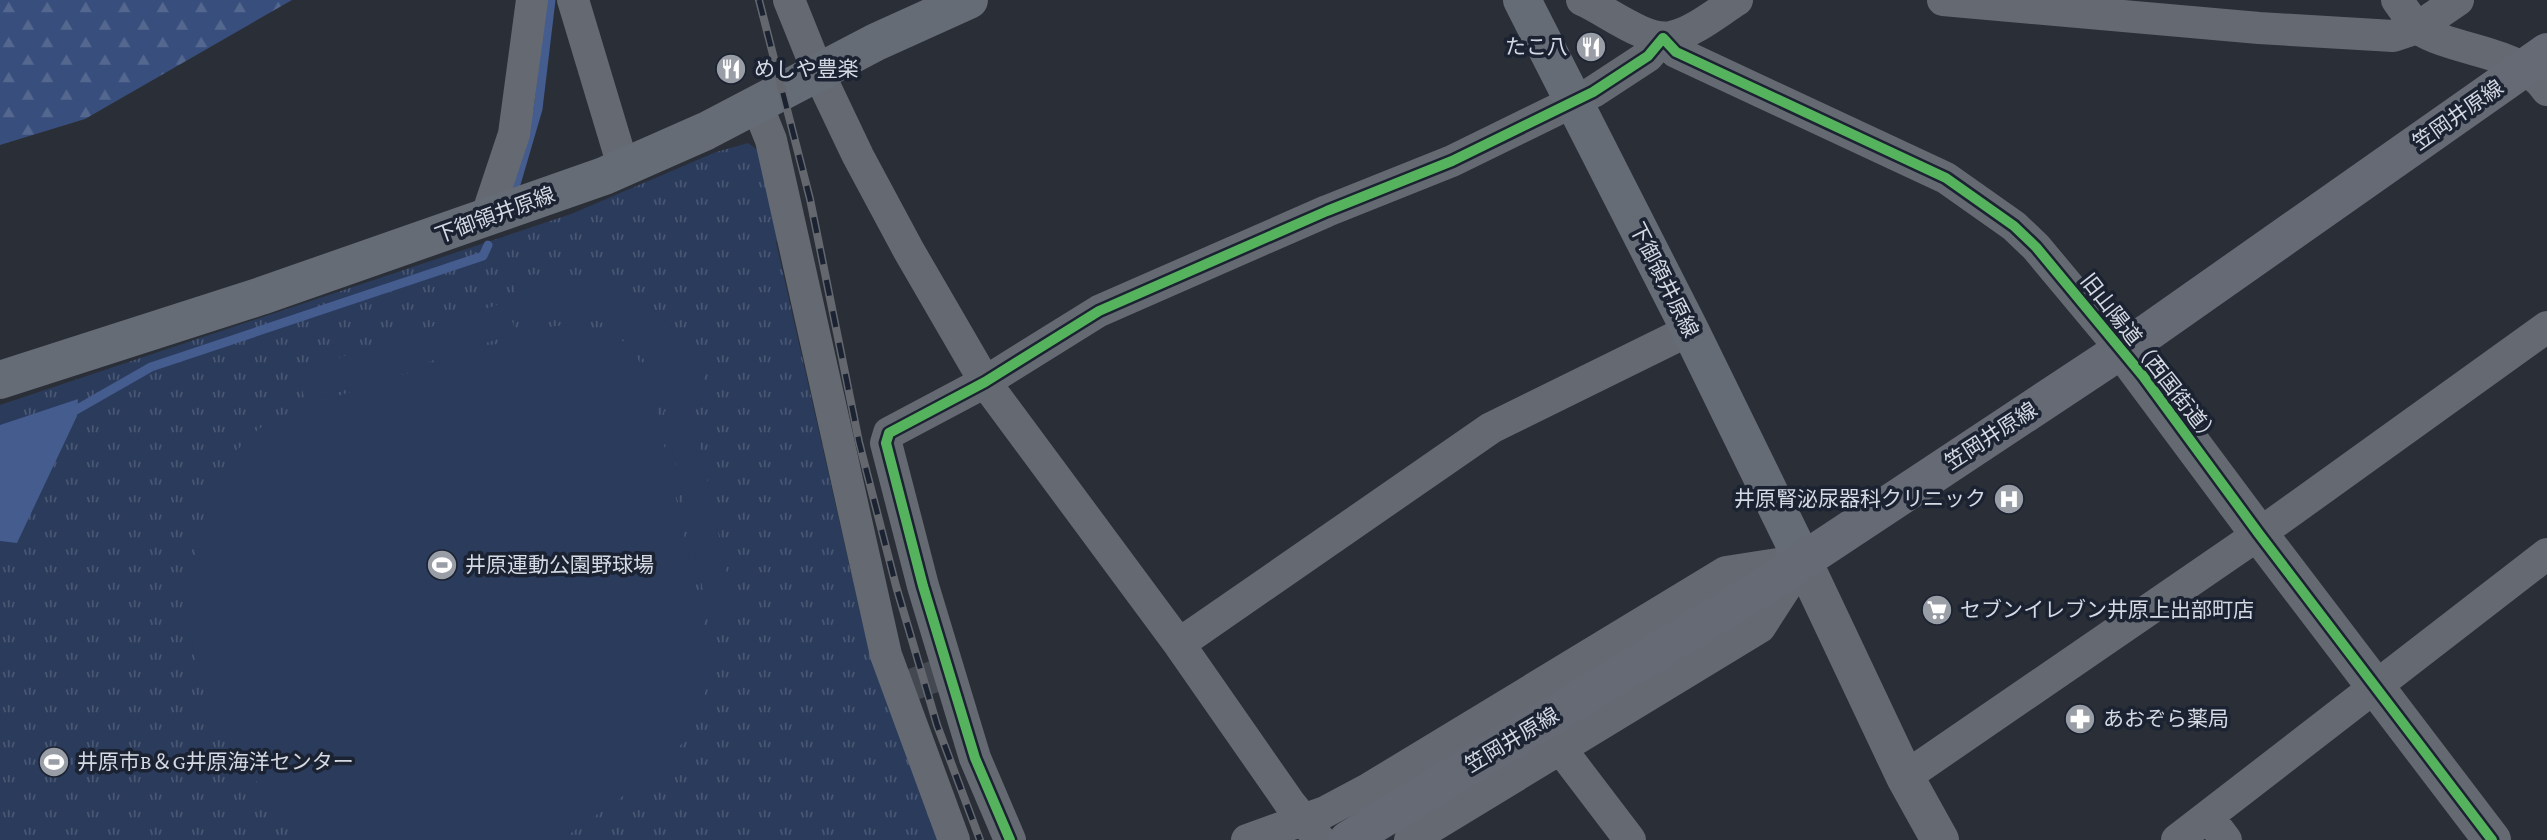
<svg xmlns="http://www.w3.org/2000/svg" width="2547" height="840" viewBox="0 0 2547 840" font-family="'Crimson Pro','Noto Sans JP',serif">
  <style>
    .grass { fill: url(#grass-tufts) }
    .forest { fill: url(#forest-firs) }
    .pitch { fill: #2b3b5c }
    .water { fill: #445c8e }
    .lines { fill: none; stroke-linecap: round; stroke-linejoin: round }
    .stream { stroke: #445c8e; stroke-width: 9 }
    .minor-tunnel { stroke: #444850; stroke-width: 32; stroke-dasharray: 32 16; stroke-linecap: butt }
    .minor { stroke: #656a72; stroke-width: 32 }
    .tertiary { stroke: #656a72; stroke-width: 38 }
    .secondary { stroke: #666c76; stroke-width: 38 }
    .primary { stroke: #666a75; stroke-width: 38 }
    .rail-casing { stroke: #64686e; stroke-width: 8 }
    .rail { stroke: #1b2231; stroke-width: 5; stroke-dasharray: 16; stroke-linecap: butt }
    .cycleway-casing { stroke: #1b2231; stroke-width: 15 }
    .cycleway { stroke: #56b35d; stroke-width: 10 }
    .labels { text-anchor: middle; stroke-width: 7; stroke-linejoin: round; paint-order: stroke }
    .poi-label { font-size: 21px; fill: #d4d9e3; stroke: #1b2231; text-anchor: start }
    .street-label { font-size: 21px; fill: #d4d9e3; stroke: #1b2231 }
  </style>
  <defs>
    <pattern id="grass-tufts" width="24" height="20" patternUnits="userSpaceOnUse" patternTransform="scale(1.75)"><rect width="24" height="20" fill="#2b3b5c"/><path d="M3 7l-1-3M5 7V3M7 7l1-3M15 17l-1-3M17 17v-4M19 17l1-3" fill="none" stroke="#495773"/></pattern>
    <pattern id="forest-firs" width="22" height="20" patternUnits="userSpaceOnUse" patternTransform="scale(1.75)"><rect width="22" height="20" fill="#384e7d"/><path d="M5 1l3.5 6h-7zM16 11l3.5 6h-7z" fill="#54678f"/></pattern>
  </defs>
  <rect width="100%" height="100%" fill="#2a2e36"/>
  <path class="grass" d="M748 143 759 151 783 232 776 242 862 621 882 685 941 840H0V405L571 214 716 152Z"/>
  <path class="forest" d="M0 0H292L85 119 0 145Z"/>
  <path class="pitch" d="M535 274 539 282C607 263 668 303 693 366L701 365 708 395 662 406C650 359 628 321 574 316 559 315 541 322 527 326L512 282Z
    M506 302 516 333 306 402 296 372Z
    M574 324C624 333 635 344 652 391L707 637C715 705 690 732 653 784L633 789 561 840H324C216 768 165 654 202 527 212 489 234 441 270 422 279 417 289 413 299 409L548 327Z
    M691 406 738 625 712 631 664 412Z"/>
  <path class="water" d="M78 399 77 416 17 543 0 541V425Z"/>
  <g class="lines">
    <path class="stream" d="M514 191 538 109 551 0
      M67 415 151 367 483 256 488 245"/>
    <path class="minor-tunnel" d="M906 687 941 674"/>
    <path class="minor" d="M573 0 623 166
      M789 0 818 72 858 156 909 251 985 382 1179 644 1289 802 1320 840
      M1582 0C1606 10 1645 42 1671 37 1694 32 1718 12 1737 0
      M1943 0 2259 28 2393 36 2417 28C2456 53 2519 49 2547 90
      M2397 0 2417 28 2458 0
      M757 105 771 140 886 655 954 840
      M486 218 514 134 532 0
      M1179 644 1491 428 1690 330
      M1560 748 1630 840
      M1905 777 2259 534 2547 327
      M2208 816 2226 840
      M1010 840 975 758 923 586 886 443 889 433 985 382 1099 311 1327 211 1452 161 1593 92 1648 56 1663 38 1676 52 1946 178 2014 226 2036 247 2122 350
      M1247 840 1325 812 1370 788 1726 572 1798 561
      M1410 840 1760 627 1798 568
      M2177 840 2547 554"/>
    <path class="tertiary" d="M2122 350 2259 534 2492 840
      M1803 561 1905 777 1940 840"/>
    <path class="secondary" d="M1522 0 1690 330 1803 561
      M0 380 261 296 604 176 706 131 876 42 969 0"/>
    <path class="primary" d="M1348 840 1768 584 2150 331 2547 52"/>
    <g class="rail-casing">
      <path id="rail" d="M759 0 810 199 859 442 896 586 937 725 980 840"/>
    </g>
    <use href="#rail" class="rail"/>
    <g class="cycleway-casing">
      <path id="cycleway" d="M1010 840 975 758 923 586 886 443 889 433 985 382 1099 311 1327 211 1452 161 1593 92 1648 56 1663 38 1676 52 1946 178 2014 226 2036 247 2143 376 2259 534 2492 840"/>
    </g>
    <use href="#cycleway" class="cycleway"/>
  </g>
  <defs>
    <g id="restaurant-disc" transform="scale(1.575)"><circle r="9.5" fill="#989da6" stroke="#1b2231"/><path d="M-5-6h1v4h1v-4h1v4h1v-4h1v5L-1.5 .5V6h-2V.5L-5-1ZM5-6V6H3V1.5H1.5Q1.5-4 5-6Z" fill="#fff"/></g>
    <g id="hospital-disc" transform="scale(1.575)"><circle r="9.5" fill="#989da6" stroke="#1b2231"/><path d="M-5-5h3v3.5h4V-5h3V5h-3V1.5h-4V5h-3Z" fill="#fff"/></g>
    <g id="stadium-disc" transform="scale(1.575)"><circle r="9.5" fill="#989da6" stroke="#1b2231"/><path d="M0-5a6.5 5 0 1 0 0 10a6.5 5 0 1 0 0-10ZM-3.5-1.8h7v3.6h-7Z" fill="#fff"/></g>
    <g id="supermarket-disc" transform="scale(1.575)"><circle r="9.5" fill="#989da6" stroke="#1b2231"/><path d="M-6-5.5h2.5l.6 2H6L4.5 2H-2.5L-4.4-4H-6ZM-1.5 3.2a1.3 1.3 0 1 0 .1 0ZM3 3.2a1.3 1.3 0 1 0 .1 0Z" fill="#fff"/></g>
    <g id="pharmacy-disc" transform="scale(1.575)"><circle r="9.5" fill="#989da6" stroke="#1b2231"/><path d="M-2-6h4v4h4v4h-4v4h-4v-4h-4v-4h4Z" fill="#fff"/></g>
  </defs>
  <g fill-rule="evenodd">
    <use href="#restaurant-disc" x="1591" y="47"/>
    <use href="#restaurant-disc" x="731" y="69"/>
    <use href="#hospital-disc" x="2009" y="499"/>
    <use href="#stadium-disc" x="442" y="565"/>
    <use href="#supermarket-disc" x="1937" y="610"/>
    <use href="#pharmacy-disc" x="2080" y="719"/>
    <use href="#stadium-disc" x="54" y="762"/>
  </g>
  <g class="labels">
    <g class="poi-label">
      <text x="1568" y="54" text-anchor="end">たこ八</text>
      <text x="754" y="76">めしや豊楽</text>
      <text x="1986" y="506" text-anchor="end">井原腎泌尿器科クリニック</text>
      <text x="465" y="572">井原運動公園野球場</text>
      <text x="1960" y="617">セブンイレブン井原上出部町店</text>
      <text x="2103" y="726">あおぞら薬局</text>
      <text x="77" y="769">井原市B＆G井原海洋センター</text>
    </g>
    <g class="street-label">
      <text transform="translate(2458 115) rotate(-35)" y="7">笠岡井原線</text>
      <text transform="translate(495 215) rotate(-20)" y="7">下御領井原線</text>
      <text transform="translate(1664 280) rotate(63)" y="7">下御領井原線</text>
      <text transform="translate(2150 359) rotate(52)" y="7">旧山陽道（西国街道）</text>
      <text transform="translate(1991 436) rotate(-33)" y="7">笠岡井原線</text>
      <text transform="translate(1512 740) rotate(-31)" y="7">笠岡井原線</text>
    </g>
  </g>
</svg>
